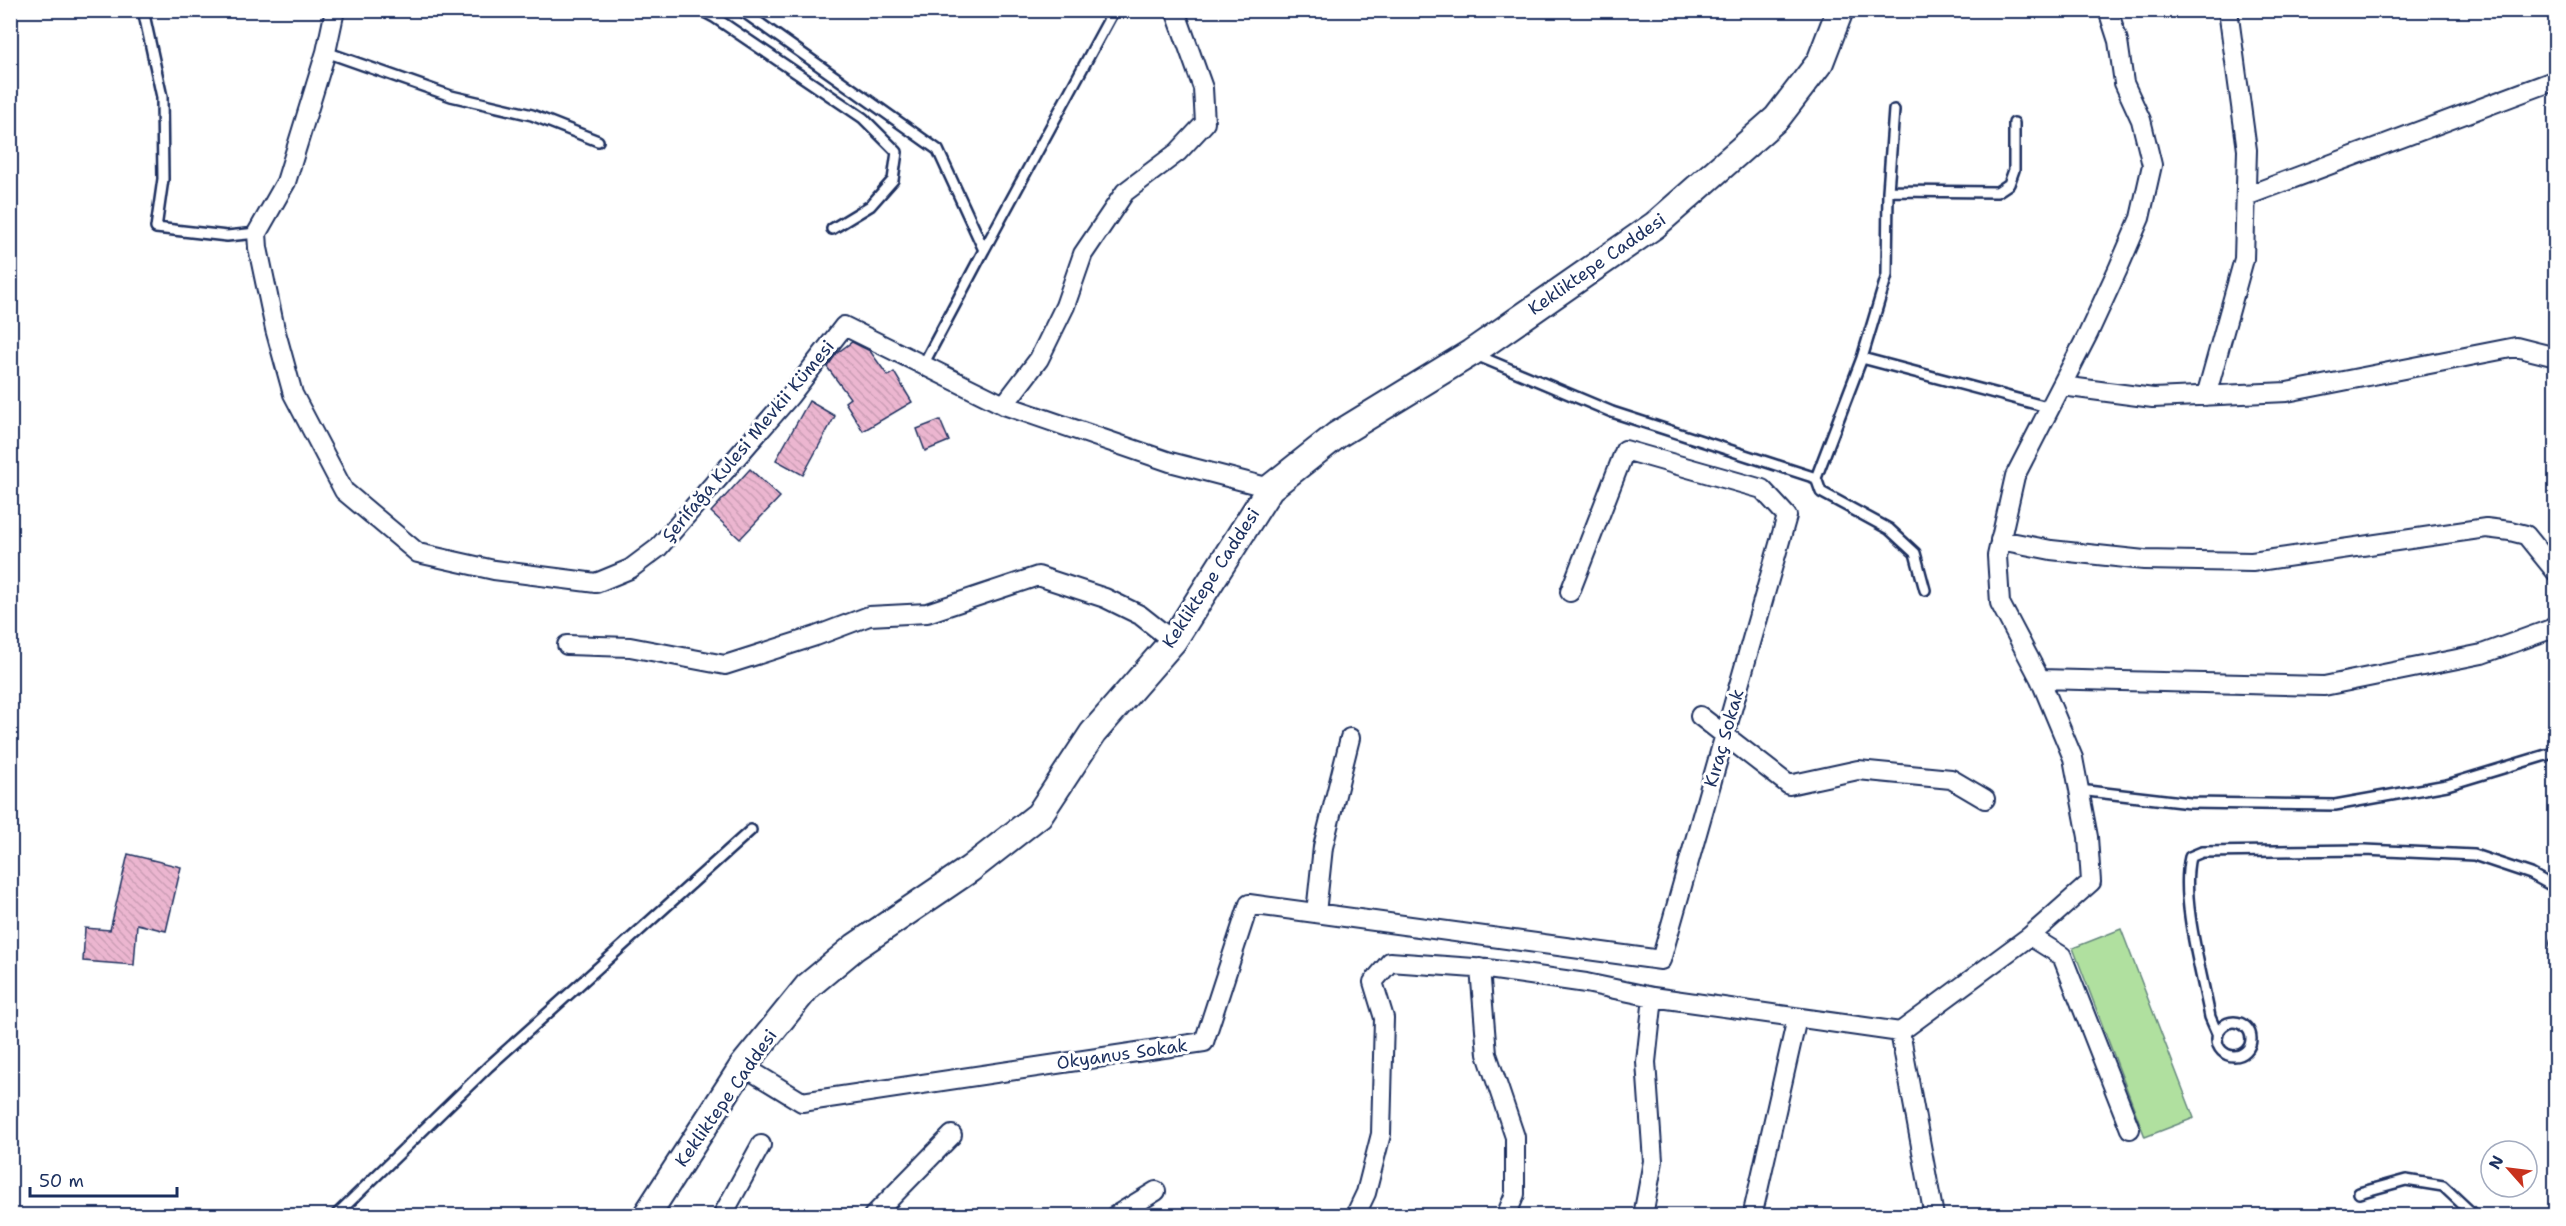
<svg xmlns="http://www.w3.org/2000/svg" width="2566" height="1226" viewBox="0 0 2566 1226" font-family="'Shantell Sans',sans-serif">
  <style>
    .green { fill: #b0e09f; stroke: #66887e; stroke-width: 1.5 }
    .building { fill: url(#building-back-hatch); stroke: #1b2f5e; stroke-width: 1.5 }
    .lines { fill: none; stroke-linecap: round; stroke-linejoin: round }
    .lane-casing { stroke: #1b2f5e; stroke-width: 14 }
    .street-casing { stroke: #1b2f5e; stroke-width: 22 }
    .secondary-casing { stroke: #1b2f5e; stroke-width: 30 }
    .lane { stroke: #fff; stroke-width: 9 }
    .street { stroke: #fff; stroke-width: 18 }
    .secondary { stroke: #fff; stroke-width: 26 }
    .labels { text-anchor: middle; stroke-width: 6; stroke-linejoin: round; paint-order: stroke }
    .street-label { font-size: 18px; fill: #1b2f5e; stroke: #fff }
  </style>
  <defs>
    <pattern id="building-back-hatch" width="6" height="6" patternUnits="userSpaceOnUse" patternTransform="scale(1.5)"><rect width="6" height="6" fill="#ecb6d0"/><path d="M-1 5l2 2M0 0l6 6M5-1l2 2" fill="none" stroke="#ca9db5"/></pattern>
  </defs>
  <rect width="100%" height="100%" fill="#fff"/>
  <filter id="ink" filterUnits="userSpaceOnUse"><feTurbulence type="fractalNoise" baseFrequency=".0167" numOctaves="2"/><feDisplacementMap in="SourceGraphic" scale="12" xChannelSelector="R" yChannelSelector="G"/><feConvolveMatrix kernelMatrix="1 2 1 2 8 2 1 2 1" color-interpolation-filters="sRGB"/></filter>
  <g filter="url(#ink)">
    <path class="green" d="M2121 929 2194 1118 2145 1137 2073 948Z"/>
    <path class="building" d="M852 342 870 351 888 376 894 372 912 402 863 431 845 402 850 398 827 367 837 353Z
      M809 401 835 416 803 475 776 460Z
      M940 420 949 441 925 451 917 429Z
      M750 469 780 497 740 539 711 512Z
      M128 854 181 867 166 931 137 924 134 965 83 961 85 928 110 930Z"/>
    <g class="lines">
      <g class="lane-casing">
        <path id="lane" d="M143 10 162 97 163 179 156 228 227 236 257 233
          M701 10 714 17 863 118 897 152 893 180 870 206 832 229
          M741 10 938 150 984 250 923 365
          M326 52 451 96 532 115 598 141
          M1888 191 1997 192 2009 184 2014 170V123
          M984 250 1114 10
          M1476 355 1612 412 1816 478 1862 358 1887 275 1888 191 1894 110
          M1862 358 2051 408
          M1816 478 1821 492 1889 529 1915 553 1925 590
          M2079 790 2190 803 2335 805 2447 785 2556 752
          M2556 942V944
          M2217 1039a17 17 0 1 1 34 0a17 17 0 1 1-34 0Z
          M2217 1033 2210 1017C2202 974 2180 899 2190 857L2202 852 2365 850 2474 855 2531 874 2556 888
          M2359 1193 2406 1180 2443 1186 2475 1216
          M335 1216 488 1067 751 830"/>
      </g>
      <g class="street-casing">
        <path id="street" d="M335 10 326 52 286 182 257 233 258 248 275 329 293 394 344 491 418 553 494 570 596 583 630 569 658 548 790 396 844 326 1004 405 1170 462 1270 488
          M2246 196 2556 80
          M2062 386 2153 398 2287 392 2516 347 2556 357
          M2206 396 2244 259 2247 150 2228 10
          M1004 405 1039 359 1065 306 1083 254 1125 192 1178 152 1205 123 1203 88 1175 10
          M2000 540 2051 550 2144 560 2252 562 2486 528 2510 531 2526 535 2556 572
          M567 645 630 647 725 665 816 636 869 616 927 613 1038 576 1105 598 1140 615 1173 641
          M2040 679 2324 686 2482 654 2551 629 2556 625
          M1700 716 1789 785 1858 770 1951 779 1985 799
          M1316 913 1323 847 1350 738
          M2030 936 2091 882 2088 837 2073 758 2040 679 2000 603 1997 556 2015 476 2088 334 2118 269 2140 218 2152 165 2141 120 2124 83 2118 41 2108 10
          M1480 968 1487 1054 1515 1137V1194L1506 1216
          M1900 1032 2030 936 2062 956 2130 1129
          M1900 1032 1934 1216
          M743 1066 802 1102 1204 1042 1249 904 1661 960 1787 516 1762 489 1625 450 1570 592
          M1754 1208 1797 1018
          M722 1216 761 1145
          M873 1216 952 1135
          M1115 1216 1156 1191
          M1355 1216 1366 1193 1381 1134 1384 1018 1373 982 1390 962 1488 969 1586 983 1653 997 1900 1032
          M1643 1216 1653 1161 1646 1062 1653 997"/>
      </g>
      <g class="secondary-casing">
        <path id="secondary" d="M646 1216 743 1066 808 986 855 947 970 869 1039 815 1093 733 1173 641 1270 488 1337 435 1471 353 1655 225 1777 118 1820 62 1840 10"/>
      </g>
      <use href="#lane" class="lane"/>
      <use href="#street" class="street"/>
      <use href="#secondary" class="secondary"/>
    </g>
  </g>
  <g class="labels">
    <g class="street-label">
      <text transform="translate(1597 264) rotate(-35)" y="6">Kekliktepe Caddesi</text>
      <text transform="translate(748 441) rotate(-50)" y="6">Şerifağa Kulesi Mevkii Kümesi</text>
      <text transform="translate(1211 578) rotate(-57)" y="6">Kekliktepe Caddesi</text>
      <text transform="translate(1724 738) rotate(-74)" y="6">Kıraç Sokak</text>
      <text transform="translate(1122 1054) rotate(-8)" y="6">Okyanus Sokak</text>
      <text transform="translate(726 1098) rotate(-55)" y="6">Kekliktepe Caddesi</text>
    </g>
  </g>
  <rect width="2566" height="1226" fill="none" stroke="#fff" stroke-width="36"/>
  <rect x="18" y="18" width="2530" height="1190" fill="none" stroke="#1b2f5e" stroke-width="2" filter="url(#ink)"/>
  <g transform="translate(2509 1169) rotate(298)"><circle r="28" fill="#ffffff" stroke="#a4acbf" stroke-width="1.5"/>
  <path d="M0-4.5L10 22L0 15L-10 22Z" fill="#c8321e"/>
  <text y="-9" font-size="16" font-weight="bold" text-anchor="middle" fill="#1b2f5e">N</text>
  </g>
  <path d="M30 1187v9h147v-9" fill="none" stroke="#1b2f5e" stroke-width="3"/>
  <text x="39" y="1187" font-size="18" fill="#1b2f5e" stroke="#ffffff" stroke-width="4.5" paint-order="stroke">50 m</text>
</svg>
